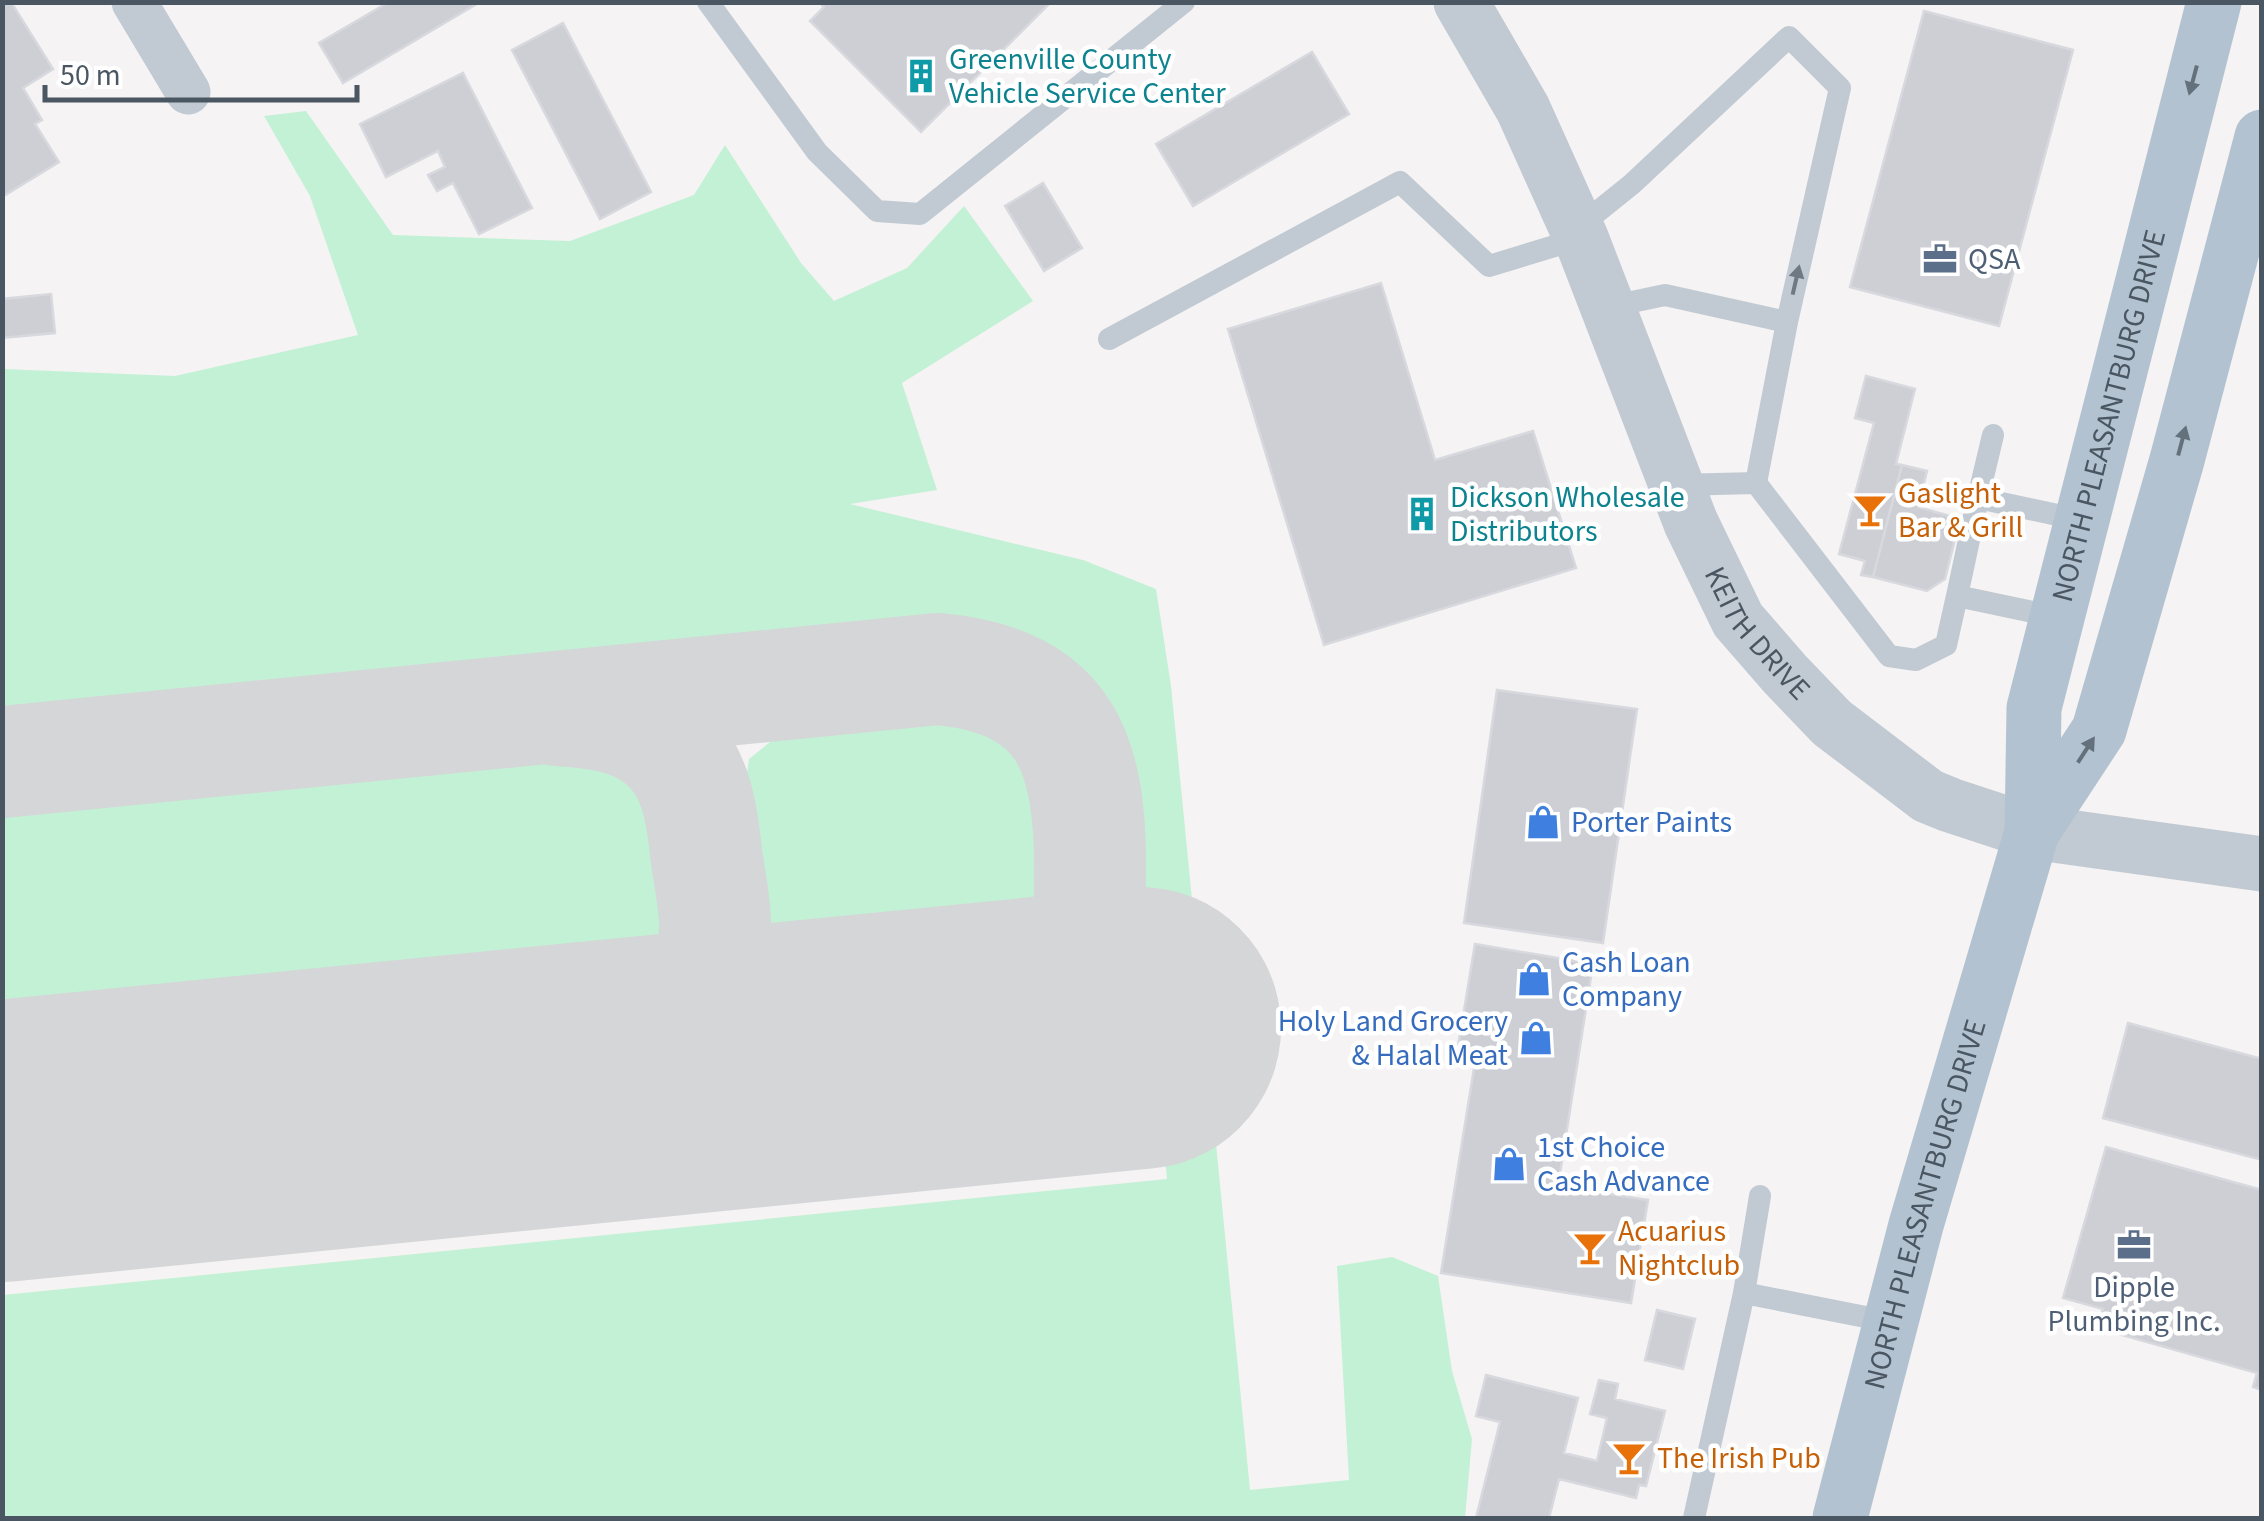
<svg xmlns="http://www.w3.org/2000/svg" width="2264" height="1521" viewBox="0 0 2264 1521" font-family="'Source Sans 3',sans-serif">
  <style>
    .green { fill: #c3f1d5 }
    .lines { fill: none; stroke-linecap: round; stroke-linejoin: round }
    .taxiway { stroke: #d5d6d8; stroke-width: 112 }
    .runway { stroke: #d5d6d8; stroke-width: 282 }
    .building { fill: #cdcfd5; stroke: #d7d9de; stroke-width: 2.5 }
    .service { stroke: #c1cad2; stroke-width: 22 }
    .minor { stroke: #c1cad2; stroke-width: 45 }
    .tertiary { stroke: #c1cad2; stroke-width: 55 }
    .primary { stroke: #b3c2d1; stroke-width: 55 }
    .oneway { fill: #64717d }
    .oneway2 { fill: #6e7983 }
    .labels { text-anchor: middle; stroke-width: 9; stroke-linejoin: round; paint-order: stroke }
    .culture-label { font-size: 30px; fill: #0d838f; stroke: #fff; text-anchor: start }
    .service-label { font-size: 30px; fill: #4e5e75; stroke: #fff; text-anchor: start }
    .street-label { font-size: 30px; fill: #4a5661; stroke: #fff }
    .food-label { font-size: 30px; fill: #c56008; stroke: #fff; text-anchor: start }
    .shop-label { font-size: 30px; fill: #366cbe; stroke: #fff; text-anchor: start }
  </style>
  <rect width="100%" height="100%" fill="#f5f3f3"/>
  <path class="green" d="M306 111 393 235 570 241 694 195 725 145 801 263 834 301 907 268 964 206 1033 301 902 383 937 490 850 504 1083 560 1156 589 1171 686 1250 1490 1349 1480 1337 1266 1392 1257 1438 1276 1452 1371 1472 1439 1465 1518H3V1295L1167 1179 1128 804C1115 748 1097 683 1043 654 1025 644 1003 640 984 633L3 728V369L175 376 358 335 310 196 264 116Z
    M971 715 1014 737 1046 789 1054 839 1051 901 762 928 745 886 739 831 749 759 780 734 856 717Z
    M569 746C581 747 597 746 608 751 679 782 680 871 675 936L3 1006V803Z"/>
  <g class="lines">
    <path class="taxiway" d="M557 710C595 713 633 716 663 742 696 770 702 813 706 853 709 875 714 898 715 921 716 963 697 1016 667 1046 646 1068 613 1073 585 1082
      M2 762 938 669C1068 681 1091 755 1090 873 1090 917 1088 961 1060 997 1041 1023 1011 1033 982 1043"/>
    <path class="runway" d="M2 1141 1140 1028"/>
  </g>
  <path class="building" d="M2 2H11L53 69 23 88 42 120 35 124 59 162 2 197Z
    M389 2H480L343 83 319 43Z
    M819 2H1051L921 132 810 21 824 7Z
    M1924 11 2073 50 1999 326 1850 287Z
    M563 23 651 192 600 219 512 50Z
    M1312 52 1349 114 1193 206 1156 144Z
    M463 73 532 208 479 234 453 183 437 191 428 175 445 167 438 151 386 177 360 124Z
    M1043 183 1082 248 1044 271 1005 206Z
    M1381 283 1435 460 1533 431 1576 568 1324 645 1228 329Z
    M51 294 55 333 2 338V299Z
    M1866 376 1915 389 1896 464 1902 465 1873 577 1861 575 1865 561 1839 554 1874 423 1855 418Z
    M1902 465 1927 471 1918 507 1950 516 1955 539 1945 579 1927 591 1873 577Z
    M1497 690 1637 709 1603 943 1464 923Z
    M1475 944 1593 964 1558 1186 1648 1200 1631 1303 1441 1273 1475 1062 1456 1059Z
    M2128 1023 2262 1059V1160L2103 1118Z
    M2106 1147 2262 1190V1390L2253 1387 2257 1373 2097 1328 2103 1309 2063 1298Z
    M1657 1310 1695 1319 1683 1369 1645 1360Z
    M1486 1375 1578 1398 1564 1453 1597 1461 1607 1418 1590 1414 1599 1380 1618 1384 1615 1399 1665 1411 1646 1486 1639 1485 1636 1498 1559 1479 1549 1518H1476L1500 1422 1476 1416Z"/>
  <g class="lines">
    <path class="service" d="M708 2 817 152 877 211 920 214 1184 2
      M1576 229 1632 184 1789 37 1840 88 1787 322 1665 295 1608 307
      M1787 322 1756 483 1889 656 1916 660 1946 645 1957 596
      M1109 339 1400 182 1489 266 1581 238
      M1993 435 1978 498 2081 520
      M1676 485 1756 483
      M1978 498 1957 596 2057 617
      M1744 1293 1891 1322
      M1694 1518 1744 1293 1760 1196"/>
    <path class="minor" d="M134 2 188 92"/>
    <path class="tertiary" id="s1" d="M1461 2 1523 109 1581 238 1691 523 1738 620 1785 674 1832 723 1928 796 1950 805 2032 832 2262 864"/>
    <g class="primary">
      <path d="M2032 832 2099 730 2177 460 2262 137"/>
      <path id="s2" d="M1840 1518 1916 1225 2032 832 2034 708 2214 2"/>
    </g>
  </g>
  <defs><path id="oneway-solid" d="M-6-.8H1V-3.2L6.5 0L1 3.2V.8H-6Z" transform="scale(2.5)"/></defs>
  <g class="oneway">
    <use href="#oneway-solid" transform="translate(2193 80) rotate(105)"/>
    <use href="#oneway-solid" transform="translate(2182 441) rotate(-75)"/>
    <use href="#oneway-solid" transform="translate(2086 750) rotate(-57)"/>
  </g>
  <use class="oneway2" href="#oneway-solid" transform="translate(1796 280) rotate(-77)"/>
  <defs>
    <g id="building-bare" transform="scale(2.7)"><path d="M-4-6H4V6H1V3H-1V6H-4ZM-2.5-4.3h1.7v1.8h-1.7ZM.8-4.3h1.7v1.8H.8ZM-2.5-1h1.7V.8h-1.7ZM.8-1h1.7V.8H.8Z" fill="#0f9aa8" stroke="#fff" stroke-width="2.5" paint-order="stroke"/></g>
    <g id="office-bare" transform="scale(2.7)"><path d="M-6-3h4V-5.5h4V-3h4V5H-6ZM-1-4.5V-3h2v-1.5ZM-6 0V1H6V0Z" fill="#5c6f8a" stroke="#fff" stroke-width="2.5" paint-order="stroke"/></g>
    <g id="bar-bare" transform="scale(2.7)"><path d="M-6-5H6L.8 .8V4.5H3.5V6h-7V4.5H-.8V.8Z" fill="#e8710a" stroke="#fff" stroke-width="2.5" paint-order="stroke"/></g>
    <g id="shop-bare" transform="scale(2.7)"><path d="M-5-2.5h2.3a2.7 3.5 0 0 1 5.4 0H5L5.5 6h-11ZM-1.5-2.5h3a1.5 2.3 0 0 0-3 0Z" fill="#3f7fe0" stroke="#fff" stroke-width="2.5" paint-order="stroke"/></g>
  </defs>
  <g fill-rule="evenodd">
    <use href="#building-bare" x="921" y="76"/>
    <use href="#office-bare" x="1940" y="259"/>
    <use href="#bar-bare" x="1870" y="510"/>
    <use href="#building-bare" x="1422" y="514"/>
    <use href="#shop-bare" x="1543" y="822"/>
    <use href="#shop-bare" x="1534" y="979"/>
    <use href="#shop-bare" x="1536" y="1038"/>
    <use href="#shop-bare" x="1509" y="1164"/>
    <use href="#office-bare" x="2134" y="1245"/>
    <use href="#bar-bare" x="1590" y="1248"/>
    <use href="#bar-bare" x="1629" y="1458"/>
  </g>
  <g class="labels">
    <g class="culture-label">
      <text x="949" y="69">Greenville County<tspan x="949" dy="34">Vehicle Service Center</tspan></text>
      <text x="1450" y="507">Dickson Wholesale<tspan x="1450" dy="34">Distributors</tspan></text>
    </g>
    <g class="service-label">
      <text x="1968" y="269">QSA</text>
      <text x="2134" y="1297" text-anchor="middle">Dipple<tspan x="2134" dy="34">Plumbing Inc.</tspan></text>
    </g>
    <g class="street-label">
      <text dy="10" stroke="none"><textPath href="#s2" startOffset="1138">NORTH PLEASANTBURG DRIVE</textPath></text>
      <text dy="10" stroke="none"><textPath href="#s1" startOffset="700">KEITH DRIVE</textPath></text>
      <text dy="10" stroke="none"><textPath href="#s2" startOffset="325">NORTH PLEASANTBURG DRIVE</textPath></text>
    </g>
    <g class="food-label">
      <text x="1898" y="503">Gaslight<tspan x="1898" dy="34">Bar &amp; Grill</tspan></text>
      <text x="1618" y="1241">Acuarius<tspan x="1618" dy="34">Nightclub</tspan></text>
      <text x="1657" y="1468">The Irish Pub</text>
    </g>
    <g class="shop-label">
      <text x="1571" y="832">Porter Paints</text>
      <text x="1562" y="972">Cash Loan<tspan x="1562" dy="34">Company</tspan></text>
      <text x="1508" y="1031" text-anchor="end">Holy Land Grocery<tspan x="1508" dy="34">&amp; Halal Meat</tspan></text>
      <text x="1537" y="1157">1st Choice<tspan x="1537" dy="34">Cash Advance</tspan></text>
    </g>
  </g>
  <rect width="2264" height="1521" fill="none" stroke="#4a5661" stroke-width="10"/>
  <path d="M45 85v15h312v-15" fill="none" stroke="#4a5661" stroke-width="5"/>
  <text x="60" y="85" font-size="30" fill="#4a5661" stroke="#ffffff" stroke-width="8" paint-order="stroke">50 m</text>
</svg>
